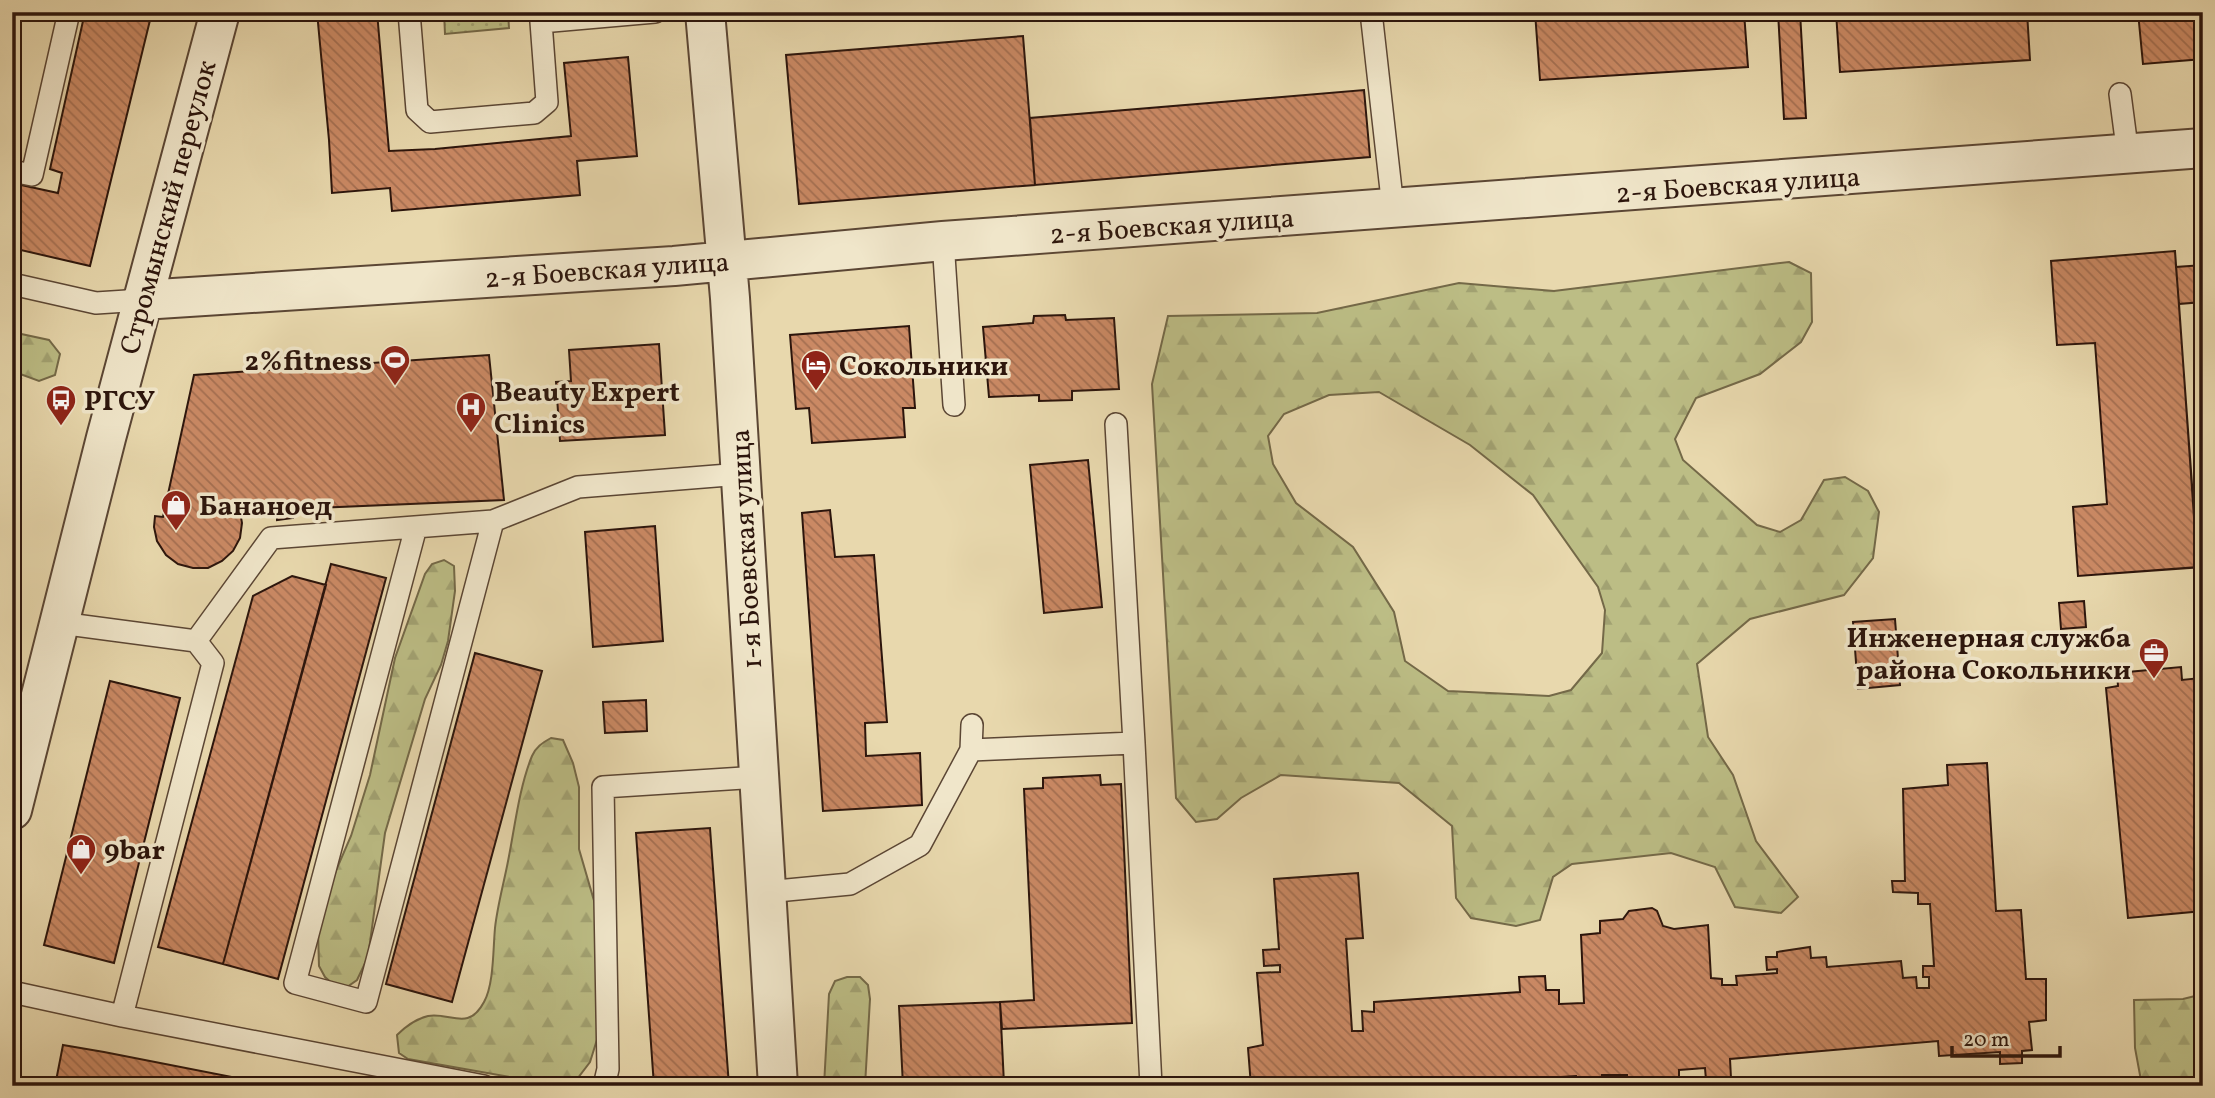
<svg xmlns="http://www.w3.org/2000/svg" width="2215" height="1098" viewBox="0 0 2215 1098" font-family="Vollkorn,serif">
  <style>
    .green { fill: url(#green-dots); stroke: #746948; stroke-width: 2 }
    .forest { fill: url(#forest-firs); stroke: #746948; stroke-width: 2; fill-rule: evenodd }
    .building { fill: url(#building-back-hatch); stroke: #2c150c; stroke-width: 2 }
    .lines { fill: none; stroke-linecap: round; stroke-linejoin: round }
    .lane-casing { stroke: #5b4634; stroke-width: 24 }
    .street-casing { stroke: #5b4634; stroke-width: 42 }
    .lane { stroke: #f0e6ca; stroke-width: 21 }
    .street { stroke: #f0e6ca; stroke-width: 38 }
    .labels { text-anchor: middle; stroke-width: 7; stroke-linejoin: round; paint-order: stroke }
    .street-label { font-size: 28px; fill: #2c150c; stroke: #f0e6ca }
    .poi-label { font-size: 28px; font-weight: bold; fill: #2c150c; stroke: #f0e6ca; text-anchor: start }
  </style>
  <defs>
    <pattern id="green-dots" width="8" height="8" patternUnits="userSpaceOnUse" patternTransform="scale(1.75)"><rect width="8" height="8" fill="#bcbd85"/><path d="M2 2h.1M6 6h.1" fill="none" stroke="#a2a272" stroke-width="1.8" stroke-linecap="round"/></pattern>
    <pattern id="forest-firs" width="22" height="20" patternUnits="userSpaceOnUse" patternTransform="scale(1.75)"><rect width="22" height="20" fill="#bcbd85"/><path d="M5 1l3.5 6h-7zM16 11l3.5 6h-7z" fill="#a2a272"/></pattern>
    <pattern id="building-back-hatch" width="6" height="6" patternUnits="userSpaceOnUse" patternTransform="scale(1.75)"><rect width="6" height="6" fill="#ca8964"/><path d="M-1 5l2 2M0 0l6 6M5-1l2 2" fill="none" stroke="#a46f51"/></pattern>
  </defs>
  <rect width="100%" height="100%" fill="#e8d8ad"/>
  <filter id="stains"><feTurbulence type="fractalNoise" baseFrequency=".00286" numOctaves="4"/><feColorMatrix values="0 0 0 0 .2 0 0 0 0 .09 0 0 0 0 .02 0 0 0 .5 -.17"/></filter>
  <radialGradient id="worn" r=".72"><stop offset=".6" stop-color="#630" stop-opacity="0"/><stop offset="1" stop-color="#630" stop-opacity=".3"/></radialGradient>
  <path class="green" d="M444 12H508L509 28 445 34Z"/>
  <path class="forest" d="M1789 262 1811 273 1812 322 1801 342 1760 374 1696 398 1675 439 1683 460 1757 525 1780 532 1801 520 1824 480 1845 477 1868 491 1879 512 1873 558 1844 595 1750 619 1697 664 1708 737 1733 775 1756 841 1798 897 1781 913 1735 907 1715 867 1671 853 1572 864 1553 877 1540 920 1516 926 1471 918 1456 898 1452 826 1399 783 1281 775 1241 798 1217 819 1196 822 1176 798 1152 384 1168 316 1317 313 1459 283 1554 291ZM1379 392 1470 445 1533 495 1598 587 1605 610 1602 653 1571 690 1549 696 1448 691 1405 661 1394 612 1353 547 1296 503 1273 464 1268 436 1284 414 1329 395Z
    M12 332 49 340 60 354 55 375 39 381 12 371Z
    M444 560 454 566 455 591 448 641 441 665 425 699 385 833 368 957 357 980 347 987 335 986 325 977 319 966 318 932 331 882 351 836 370 775 395 658 425 574 432 564Z
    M551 738 563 740 573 763 579 787V849L597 911 605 1014 590 1062 574 1083 561 1086 408 1059 399 1053 397 1035C406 1026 415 1019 428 1016 451 1012 468 1032 484 1002 494 984 493 949 495 928 497 909 502 890 506 871 514 835 518 790 532 756 536 747 542 743 551 738Z
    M847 977H860L868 985 870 999 865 1086H824L829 994 835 981Z
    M2203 994V1086H2142L2135 1048 2134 1000 2183 999Z"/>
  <path class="building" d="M85 12H152L90 266 12 248V183L58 193 62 173 50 169Z
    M317 12H377L389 151 435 149 571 136 564 63 628 57 637 156 577 161 580 195 392 211 390 188 332 193 329 140Z
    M1535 12H1744L1748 67 1540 80Z
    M1778 12H1800L1806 118 1784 119Z
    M1836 12H2027L2030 60 1840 72Z
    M2138 12H2203V59L2143 64Z
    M1023 36 1035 185 799 204 786 55Z
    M1364 90 1370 157 1035 185 1030 118Z
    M2175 251 2176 267 2203 265V302L2179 304 2194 517H2203V567L2078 576 2073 507 2107 504 2095 343 2057 345 2051 261Z
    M2175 251 2198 567 2078 576 2073 507 2107 504 2095 343 2057 345 2051 261Z
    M2203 265V302L2179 304 2176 267Z
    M1065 315 1066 320 1114 318 1119 389 1072 391V400L1039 401V395L989 397 983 327 1033 323 1034 316Z
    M909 326 915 408H903L905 437 812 443 809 408 796 409 790 335Z
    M659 344 665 435 560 441 556 382 571 381 569 350Z
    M489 355 504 500 292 509 293 518 277 520V510L240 512 242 523 240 538 233 551 222 561 208 568H193L178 564 166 555 157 541 154 527 155 516 163 517 194 375Z
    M12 377 21 379 12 413Z
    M1088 460 1102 607 1044 613 1030 465Z
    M830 510 835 557 874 555 887 722 865 723 866 756 920 753 922 805 823 811 802 513Z
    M2194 517H2203V567H2198Z
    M655 526 663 641 593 647 585 532Z
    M331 564 386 578 278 979 223 964Z
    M292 576 326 585 223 964 158 947 253 596Z
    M2084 601 2086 627 2061 629 2059 603Z
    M1895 619 1900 685 1858 689 1853 622Z
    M475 653 542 671 452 1002 386 984Z
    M2181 667 2182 680 2200 678 2203 707V911L2128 918 2106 688 2118 686 2117 673Z
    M110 681 180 698 114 963 44 945Z
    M646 700 647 731 605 733 603 702Z
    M1987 763 1996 911 2021 910 2026 979H2046V1020L2029 1022 2032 1050 2022 1051V1063L2000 1064V1052L1939 1056 1938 1041 1730 1059 1731 1078 1706 1080 1705 1068 1679 1070V1081H1670V1086L1627 1084V1075H1602V1086H1577L1576 1076 1412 1086H1251L1248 1048 1263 1045 1257 973 1280 972V965L1264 966 1263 950 1279 949 1274 879 1358 873 1363 938 1346 939 1352 1031H1363L1362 1011 1374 1012V1002L1520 992 1519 977 1545 976 1546 990H1559V1004L1584 1003 1581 935 1600 933V921L1623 919 1629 911 1652 908 1657 911 1663 926 1674 929 1708 925 1711 978 1722 979V985H1737L1736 976 1777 973V969L1767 970 1766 957H1777V952L1810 947 1811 958 1826 957 1827 967 1901 961 1903 978 1916 977 1917 988H1929V977H1923V966H1934L1930 904H1918V893L1893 892 1892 881H1905L1903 789 1948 785 1947 765Z
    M1100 775 1101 785 1121 784 1132 1023 1002 1029 1000 1002 1034 1000 1024 789 1043 788V778Z
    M710 828 729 1086H654L636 833Z
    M1000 1002 1004 1084 903 1086 899 1006Z
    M63 1045 104 1052 278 1086H55Z"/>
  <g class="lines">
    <g class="lane-casing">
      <path id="lane" d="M409 12 417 110 430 122 534 113 547 102 541 22
        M540 12 541 22 655 12
        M1371 12 1393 208
        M2120 94 2128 155
        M12 171 32 175 69 12
        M943 241 954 405
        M12 284 96 303 142 300
        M1116 424 1134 743
        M416 527 295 983 366 1002 493 521
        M60 623 196 641 213 663 122 1016 484 1086
        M196 641 271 538 493 521 578 487 741 474
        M971 750 1134 743 1151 1086
        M766 892 850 884 920 845 971 750 972 725
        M12 992 122 1016
        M604 1086 608 1069 603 787 759 777"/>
    </g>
    <g class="street-casing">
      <path id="street" d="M705 12 730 298 778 1086
        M142 300 674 266 943 241 2203 148
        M12 810 106 438 220 12"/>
    </g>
    <use href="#lane" class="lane"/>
    <use href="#street" class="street"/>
  </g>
  <defs>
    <g id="stadium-pin" transform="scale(1.575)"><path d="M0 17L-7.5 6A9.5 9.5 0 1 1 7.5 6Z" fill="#8f2418" stroke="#f0e6ca"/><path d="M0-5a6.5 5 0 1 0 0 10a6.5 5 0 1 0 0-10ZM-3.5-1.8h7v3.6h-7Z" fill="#fff"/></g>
    <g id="hotel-pin" transform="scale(1.575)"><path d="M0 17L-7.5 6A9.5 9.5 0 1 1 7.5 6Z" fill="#8f2418" stroke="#f0e6ca"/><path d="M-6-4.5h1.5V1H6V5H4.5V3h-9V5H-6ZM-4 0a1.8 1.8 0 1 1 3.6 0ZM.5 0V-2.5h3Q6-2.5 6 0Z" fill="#fff"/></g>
    <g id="bus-pin" transform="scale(1.575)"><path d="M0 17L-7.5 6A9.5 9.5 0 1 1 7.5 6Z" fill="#8f2418" stroke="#f0e6ca"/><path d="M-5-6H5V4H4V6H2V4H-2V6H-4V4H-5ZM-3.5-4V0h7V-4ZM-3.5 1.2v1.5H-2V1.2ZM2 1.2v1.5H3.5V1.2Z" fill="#fff"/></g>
    <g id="hospital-pin" transform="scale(1.575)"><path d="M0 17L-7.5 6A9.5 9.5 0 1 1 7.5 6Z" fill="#8f2418" stroke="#f0e6ca"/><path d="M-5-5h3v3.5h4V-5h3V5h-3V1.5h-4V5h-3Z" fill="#fff"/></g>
    <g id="shop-pin" transform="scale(1.575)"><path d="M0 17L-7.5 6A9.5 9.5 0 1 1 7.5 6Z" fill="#8f2418" stroke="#f0e6ca"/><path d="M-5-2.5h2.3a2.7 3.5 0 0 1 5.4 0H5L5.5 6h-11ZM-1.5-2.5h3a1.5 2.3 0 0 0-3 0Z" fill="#fff"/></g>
    <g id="office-pin" transform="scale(1.575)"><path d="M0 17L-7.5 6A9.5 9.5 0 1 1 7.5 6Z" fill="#8f2418" stroke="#f0e6ca"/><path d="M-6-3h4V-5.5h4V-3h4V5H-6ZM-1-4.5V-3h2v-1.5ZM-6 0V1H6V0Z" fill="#fff"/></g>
  </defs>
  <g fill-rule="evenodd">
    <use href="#stadium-pin" x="395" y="360"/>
    <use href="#hotel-pin" x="816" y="365"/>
    <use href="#bus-pin" x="61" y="400"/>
    <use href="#hospital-pin" x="471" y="407"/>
    <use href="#shop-pin" x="176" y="505"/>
    <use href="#office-pin" x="2154" y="653"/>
    <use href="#shop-pin" x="81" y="849"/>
  </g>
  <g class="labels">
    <g class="street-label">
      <text transform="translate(1738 184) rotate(-4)" y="10">2-я Боевская улица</text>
      <text transform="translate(167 207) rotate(-75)" y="10">Стромынский переулок</text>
      <text transform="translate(1172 225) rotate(-4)" y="10">2-я Боевская улица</text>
      <text transform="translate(607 269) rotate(-4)" y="10">2-я Боевская улица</text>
      <text transform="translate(745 549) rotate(-93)" y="10">1-я Боевская улица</text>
    </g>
    <g class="poi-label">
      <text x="372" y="370" text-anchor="end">2%fitness</text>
      <text x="839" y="375">Сокольники</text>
      <text x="494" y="401">Beauty Expert<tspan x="494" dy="32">Clinics</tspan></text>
      <text x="84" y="410">РГСУ</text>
      <text x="199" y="515">Бананоед</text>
      <text x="2131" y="647" text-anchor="end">Инженерная служба<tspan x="2131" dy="32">района Сокольники</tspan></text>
      <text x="104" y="859">9bar</text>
    </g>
  </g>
  <rect width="2215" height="1098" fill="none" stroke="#e8d8ad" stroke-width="42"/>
  <rect x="14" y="14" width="2187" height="1070" fill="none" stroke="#2c150c" stroke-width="3.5"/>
  <rect x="21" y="21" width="2173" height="1056" fill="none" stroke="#2c150c" stroke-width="2"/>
  <path d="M1952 1046v10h108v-10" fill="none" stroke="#2c150c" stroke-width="3.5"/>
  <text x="1963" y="1046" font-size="21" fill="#2c150c" stroke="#f0e6ca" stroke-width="5" paint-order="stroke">20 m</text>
  <rect width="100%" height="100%" filter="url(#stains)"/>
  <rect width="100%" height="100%" fill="url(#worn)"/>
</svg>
